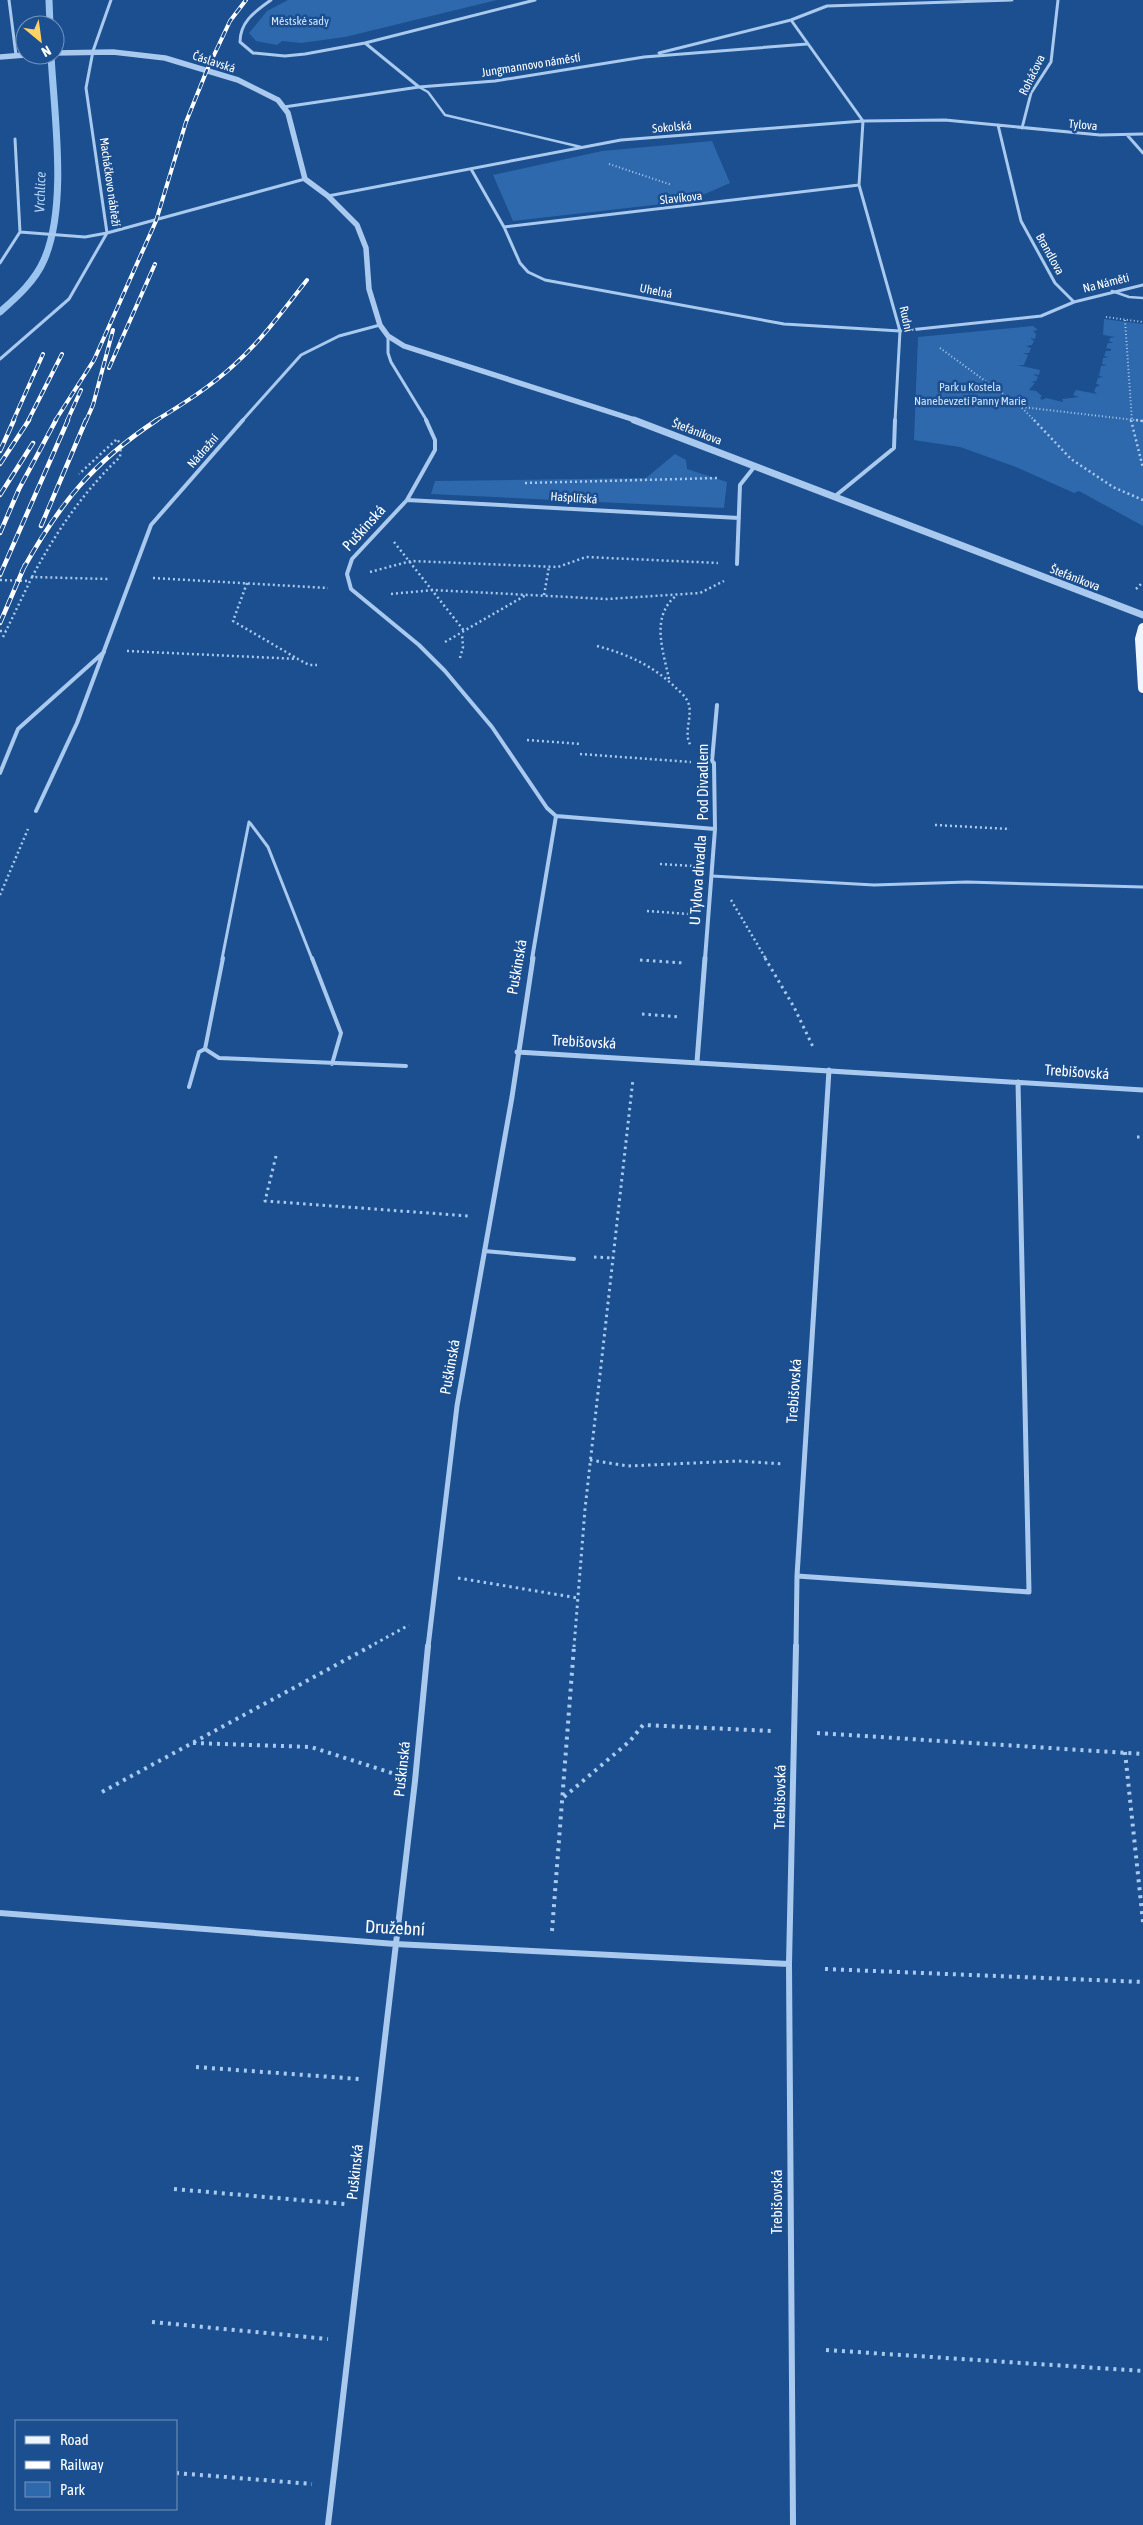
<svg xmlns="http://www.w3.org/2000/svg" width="1143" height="2525" viewBox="0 0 1143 2525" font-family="'Asap Condensed',sans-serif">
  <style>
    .green { fill: #2e69ad }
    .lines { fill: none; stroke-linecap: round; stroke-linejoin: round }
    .stream { stroke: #9cc4f0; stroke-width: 7 }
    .path-far3 { stroke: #a9c9ee; stroke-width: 2; stroke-dasharray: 1 2.5; stroke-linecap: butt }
    .path-far2 { stroke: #a9c9ee; stroke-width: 2.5; stroke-dasharray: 2 3; stroke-linecap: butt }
    .path-far1 { stroke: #a9c9ee; stroke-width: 3; stroke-dasharray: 2.5 4; stroke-linecap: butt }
    .path { stroke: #a9c9ee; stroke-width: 4; stroke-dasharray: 3 5; stroke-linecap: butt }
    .service-far2 { stroke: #a9c9ee; stroke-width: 2.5 }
    .service-far1 { stroke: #a9c9ee; stroke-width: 3 }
    .service { stroke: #a9c9ee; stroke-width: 4 }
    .pedestrian { stroke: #a9c9ee; stroke-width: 2.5 }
    .minor-far3 { stroke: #a9c9ee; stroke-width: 3 }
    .minor-far2 { stroke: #a9c9ee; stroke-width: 4 }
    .minor-far1 { stroke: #a9c9ee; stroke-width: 5 }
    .minor { stroke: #a9c9ee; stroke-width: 6 }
    .tertiary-far1 { stroke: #a9c9ee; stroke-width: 5.5 }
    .tertiary { stroke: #a9c9ee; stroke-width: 7 }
    .primary { stroke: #f0f6ff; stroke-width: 10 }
    .rail-far1-casing { stroke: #fff; stroke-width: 4 }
    .rail-casing { stroke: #fff; stroke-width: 4.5 }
    .rail-far1 { stroke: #1b4f8f; stroke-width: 2.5; stroke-dasharray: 7; stroke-linecap: butt }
    .rail { stroke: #1b4f8f; stroke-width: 3; stroke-dasharray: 9; stroke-linecap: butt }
    .labels { text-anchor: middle; stroke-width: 5; stroke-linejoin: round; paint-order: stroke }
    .far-park-label { font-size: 12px; fill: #cfe3fa; stroke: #1b4f8f }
    .far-street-label { font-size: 12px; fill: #fff; stroke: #1b4f8f }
    .far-water-label { font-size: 14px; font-style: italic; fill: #b5d3f5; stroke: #1b4f8f }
    .street-label { font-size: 15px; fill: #fff; stroke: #1b4f8f }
    .near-street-label { font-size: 18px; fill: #fff; stroke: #1b4f8f }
  </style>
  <rect width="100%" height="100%" fill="#1b4f8f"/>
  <path class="green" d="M288 0H497L345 37 301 43 282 41 277 45 256 41 249 33 267 11Z
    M712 141 730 183 689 201 513 221 493 175 602 151Z
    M1104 319 1143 324V526L1079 491 1074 493 1016 467 960 447 914 440 918 337 1033 326 1038 330 1033 331 1036 334 1035 339 1030 338 1034 341 1032 345 1026 346 1031 348 1029 353H1023L1028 355 1024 365H1017L1040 370 1039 375 1033 374 1038 377 1036 381 1031 382 1035 383 1029 390 1036 391 1042 396 1040 398 1042 400 1046 398 1063 402 1062 399 1079 397 1073 395 1076 390 1097 394 1094 391 1096 387 1100 385 1096 384 1098 378 1103 377 1099 376 1101 366 1107 365 1102 364 1103 358 1109 357 1104 356 1106 351H1111V349L1106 348 1108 343H1113L1109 341 1110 338 1115 337 1103 335Z
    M675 454 686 460 687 469 727 482 724 508 431 494 435 481 646 478Z"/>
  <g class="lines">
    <path class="stream" d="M49 0 50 25
      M0 312C17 297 35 281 44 260 68 205 54 114 51 55"/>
    <path class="path-far3" d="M609 164 672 185
      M1106 317 1143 322
      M1125 320 1132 421
      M940 348 1021 407 1035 421
      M1022 407 1143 421"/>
    <path class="path-far2" d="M1034 420 1071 459 1113 487 1143 500
      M1131 420 1143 468
      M1136 420 1143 421
      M525 483 719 478
      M394 542 465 632
      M370 572 411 561 558 567 586 557 718 563
      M32 577C56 532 83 492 120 457L121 445 117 439 79 474
      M153 578 328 588
      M0 580 30 581
      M247 583 233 621 298 659
      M1136 589 1143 582
      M391 594 433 590 607 599 700 593 724 581
      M544 595 549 567
      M0 631H6
      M3 637 32 577 108 579
      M445 642 526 595
      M597 646C627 654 652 665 675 687 680 692 687 697 689 705 692 719 683 734 691 746
      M127 651 298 659 309 665H317
      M460 658 463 647 462 634
      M669 679C663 650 650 616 677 595
      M527 740 581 744
      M580 754 691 762
      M935 825 1010 829
      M660 864 692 866
      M0 895 28 829
      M731 900 766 959
      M647 911 689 914"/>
    <path class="path-far1" d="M765 958 794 1007 814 1049
      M640 960 684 963
      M642 1014 680 1017
      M1137 1137H1143
      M276 1156 265 1201 469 1216
      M594 1257 613 1258
      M590 1460 628 1466 738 1461 784 1464
      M458 1578 578 1598
      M369 1647 409 1625
      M574 1647 585 1509 633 1079"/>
    <path class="path" d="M817 1733 1143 1754
      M193 1743 311 1747 395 1774
      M1125 1752 1143 1922
      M102 1792 371 1646
      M564 1797 630 1741 643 1725 773 1731
      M552 1931 574 1646
      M825 1969 1143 1982
      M196 2067 359 2079
      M174 2189 345 2204
      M152 2322 328 2339
      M826 2350 1143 2371
      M176 2473 312 2484"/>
    <path class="service-far2" d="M1112 291 1129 297 1143 298"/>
    <path class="service-far1" d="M250 823 268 847 312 959
      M712 876 874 885 967 882 1143 887
      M222 959 249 822"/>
    <path class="service" d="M223 958 205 1049 219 1058 406 1066
      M312 958 341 1033 332 1064
      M189 1087 199 1052 205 1049
      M484 1251 574 1259"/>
    <path class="pedestrian" d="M419 87 428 92 445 115 581 147"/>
    <path class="minor-far3" d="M9 0 16 55
      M271 0C256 11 240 21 240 42L253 53 285 56 305 54 365 43 535 0
      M365 43 419 87
      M659 53 791 20
      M284 107 419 87 495 81 644 57 807 44
      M863 121 791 20 827 6 1012 0
      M863 121 859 185 900 331 895 421
      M998 125 1021 221 1055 283 1074 302
      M1022 128 1031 93 1051 62 1058 0
      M1128 136 1143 153
      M471 169 504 227 520 263 528 272 545 280 784 324 900 331 1041 316 1074 302 1143 285
      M328 196 621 140 863 121 945 120 1100 135 1143 134
      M504 227 859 185
      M20 232 85 237 107 233 305 179
      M0 263 20 232 15 139
      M388 336V353L391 362 427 421
      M0 359 69 299 107 233 86 88 93 51 111 0
      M242 421 301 355 339 336 380 325"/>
    <path class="minor-far2" d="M426 420 435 440V450L407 500 352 559 347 574 351 589 419 645 445 671 492 727 547 808 556 816
      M834 497 894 448 895 420
      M407 500 739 518
      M737 564 740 485 755 466
      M0 773 18 729 104 652
      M36 811 77 723 151 525 243 420
      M556 816 715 829
      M532 959 556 816
      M705 959 715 829 714 763 712 761 717 705"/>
    <path class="minor-far1" d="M517 1052 1143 1090
      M697 1062 705 958
      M797 1576 1029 1592 1018 1082
      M428 1647 457 1406 512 1097 533 958
      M796 1647 797 1576 829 1070"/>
    <path class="minor" d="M0 1913 395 1944 789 1964
      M328 2525 415 1781 428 1646
      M793 2525 789 1964 796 1646"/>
    <path class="tertiary-far1" d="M55 53 113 52 165 58 238 80 278 100 288 113 305 179 328 196 357 225 366 248 369 289 380 325 388 336 404 346 638 421
      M0 57 25 55"/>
    <path class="tertiary" d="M634 420 1143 615"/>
    <path class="primary" d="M1143 628 1140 639 1143 688"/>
    <g class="rail-far1-casing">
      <path id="rail-far1" d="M109 368 155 264
        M13 421 43 354
        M28 421 62 354
        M55 421 94 360 156 221 186 122 207 70 230 21 246 0
        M67 421 81 390
        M86 421 93 405 113 330
        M155 421C183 404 210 387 234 365 262 340 284 309 307 280"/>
    </g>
    <g class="rail-casing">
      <path id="rail" d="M0 451 14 420
        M0 464 29 420
        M0 495 33 443
        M41 526 86 420
        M0 533 19 489 56 420
        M22 571C60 503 92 463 157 420
        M0 575 68 420
        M0 623 25 565"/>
    </g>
    <use href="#rail-far1" class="rail-far1"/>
    <use href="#rail" class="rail"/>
  </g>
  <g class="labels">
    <g class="far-park-label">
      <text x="300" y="25">Městské sady</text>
      <text x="970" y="391">Park u Kostela<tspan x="970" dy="14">Nanebevzetí Panny Marie</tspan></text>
    </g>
    <g class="far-street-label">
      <text transform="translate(214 62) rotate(18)" y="4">Čáslavská</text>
      <text transform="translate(531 65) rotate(-9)" y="4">Jungmannovo náměstí</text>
      <text transform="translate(1032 75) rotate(-64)" y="4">Roháčova</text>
      <text transform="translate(1083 125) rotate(5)" y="4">Tylova</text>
      <text transform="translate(672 127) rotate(-5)" y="4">Sokolská</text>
      <text transform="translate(110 182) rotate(82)" y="4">Macháčkovo nábřeží</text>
      <text transform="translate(681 198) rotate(-6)" y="4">Slavíkova</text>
      <text transform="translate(1050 254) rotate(61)" y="4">Brandlova</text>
      <text transform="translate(1106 283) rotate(-14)" y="4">Na Náměti</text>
      <text transform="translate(656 291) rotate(11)" y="4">Uhelná</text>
      <text transform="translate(906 319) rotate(78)" y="4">Rudní</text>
      <text transform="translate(697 432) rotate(21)" y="4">Štefánikova</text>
      <text transform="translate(203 451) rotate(-49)" y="4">Nádražní</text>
      <text transform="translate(574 498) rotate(4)" y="4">Hašplířská</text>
      <text transform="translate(1075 578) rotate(21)" y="4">Štefánikova</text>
    </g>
    <g class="far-water-label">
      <text transform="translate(40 192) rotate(-88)" y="5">Vrchlice</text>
    </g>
    <g class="street-label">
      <text transform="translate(364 528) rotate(-48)" y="5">Puškinská</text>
      <text transform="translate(703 782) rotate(-90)" y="5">Pod Divadlem</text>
      <text transform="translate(698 880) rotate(-86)" y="5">U Tylova divadla</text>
      <text transform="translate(517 967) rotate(-80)" y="5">Puškinská</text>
      <text transform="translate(584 1042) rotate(3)" y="5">Trebišovská</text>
      <text transform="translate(1077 1072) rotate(4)" y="5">Trebišovská</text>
      <text transform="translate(450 1367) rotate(-80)" y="5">Puškinská</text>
      <text transform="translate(794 1391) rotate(-86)" y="5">Trebišovská</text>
      <text transform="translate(402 1769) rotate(-84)" y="5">Puškinská</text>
      <text transform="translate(780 1797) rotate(-89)" y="5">Trebišovská</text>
      <text transform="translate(355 2172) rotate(-84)" y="5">Puškinská</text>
      <text transform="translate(777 2202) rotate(-90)" y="5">Trebišovská</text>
    </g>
    <g class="near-street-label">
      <text transform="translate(395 1928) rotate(3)" y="6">Družební</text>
    </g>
  </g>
  <rect x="15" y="2420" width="162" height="90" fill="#1b4f8f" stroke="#7695bc"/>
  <rect x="25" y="2436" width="25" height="8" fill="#f0f6ff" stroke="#7695bc"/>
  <text x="60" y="2445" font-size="15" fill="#ffffff">Road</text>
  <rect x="25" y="2461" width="25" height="8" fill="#ffffff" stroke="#7695bc"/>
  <text x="60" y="2470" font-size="15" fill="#ffffff">Railway</text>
  <rect x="25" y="2482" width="25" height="15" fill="#2e69ad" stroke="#7695bc"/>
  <text x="60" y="2495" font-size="15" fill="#ffffff">Park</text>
  <g transform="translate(40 40) rotate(151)"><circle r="24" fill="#1b4f8f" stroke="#7695bc"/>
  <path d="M0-4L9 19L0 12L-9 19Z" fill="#ffd166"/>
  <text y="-8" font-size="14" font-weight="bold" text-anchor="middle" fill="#ffffff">N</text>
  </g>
</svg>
